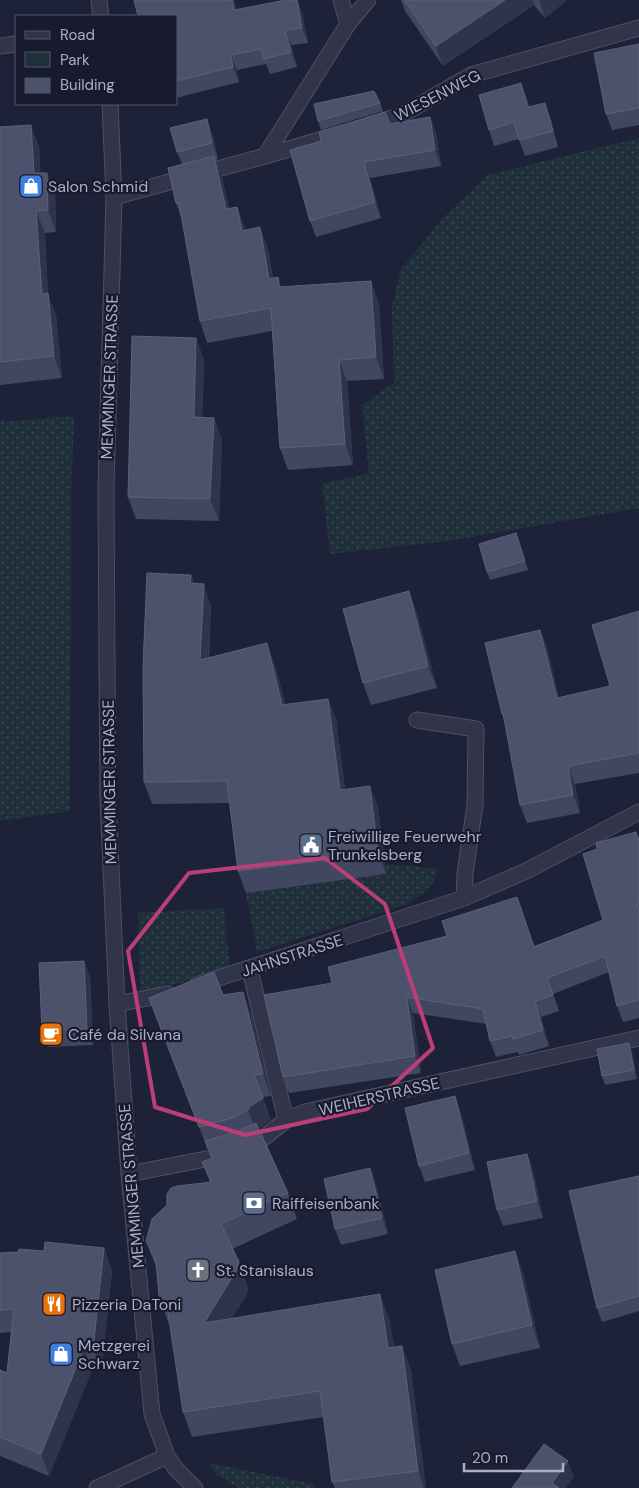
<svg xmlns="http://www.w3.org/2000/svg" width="639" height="1488" viewBox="0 0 639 1488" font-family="'DM Sans',sans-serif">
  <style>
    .green { fill: url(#green-dots) }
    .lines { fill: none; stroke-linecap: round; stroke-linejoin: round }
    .service-casing { stroke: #4d5064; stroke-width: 17 }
    .minor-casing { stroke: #4d5064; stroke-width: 17 }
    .tertiary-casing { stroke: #4d5064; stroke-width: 17 }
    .service { stroke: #323549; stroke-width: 15 }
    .minor { stroke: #323549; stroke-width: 15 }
    .tertiary { stroke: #323549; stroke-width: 15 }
    .wall { fill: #424761 }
    .shaded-wall { fill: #2f334c }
    .building { fill: #4d526c; stroke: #5c617a }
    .marked { fill: none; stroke: #bc3e76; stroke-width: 4; stroke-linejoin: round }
    .labels { text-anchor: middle; stroke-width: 4.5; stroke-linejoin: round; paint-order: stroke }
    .street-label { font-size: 16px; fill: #acafc6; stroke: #181b2d }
    .poi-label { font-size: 16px; fill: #acafc6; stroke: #181b2d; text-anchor: start }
  </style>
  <defs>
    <pattern id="green-dots" width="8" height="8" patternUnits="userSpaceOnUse" patternTransform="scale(1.25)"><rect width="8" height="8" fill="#20303a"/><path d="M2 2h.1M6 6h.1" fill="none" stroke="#3e4b55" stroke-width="1.8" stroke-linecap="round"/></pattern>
  </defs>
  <rect width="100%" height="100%" fill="#1e2239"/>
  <path class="green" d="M639 138V508L447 541 330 554 322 484 369 473 362 405 394 383 392 306 401 269 443 218 488 175Z
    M74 416 71 500 70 811 0 821V422Z
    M385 864 439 869C434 886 422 894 408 904L257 952 246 893 386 874Z
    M224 908 230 970 140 994 138 913Z
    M209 1463 314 1484V1488H239L214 1473Z"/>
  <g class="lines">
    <g class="service-casing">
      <path id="service" d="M250 970 286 1120"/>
    </g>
    <g class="minor-casing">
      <path id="minor" d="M341 0 348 24
        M0 46 16 44
        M369 125 400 116 471 75 639 28
        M265 156 340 134
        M114 197 265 156 348 24 368 0
        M417 720 476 729 475 805 465 874 464 898
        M197 985 464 898 526 871 639 812
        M117 1004 168 994
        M129 1174 211 1158 243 1149 261 1140 286 1120 305 1112 639 1038
        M97 1488 167 1456"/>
    </g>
    <g class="tertiary-casing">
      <path id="tertiary" d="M99 0 101 16
        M110 104 114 197 106 488 107 665 108 800 117 1004 129 1174 152 1414 167 1456 176 1469 195 1488"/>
    </g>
    <use href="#service" class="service"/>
    <use href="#minor" class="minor"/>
    <use href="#tertiary" class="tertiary"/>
  </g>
  <path class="wall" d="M134 0H234L236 10 297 0 302 13 308 43 291 45 297 67 270 74 266 64 237 70 239 82 176 98V16Z
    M401 0H567L545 18 534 5 443 66 405 11Z
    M639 44V125L612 130 606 114Z
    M527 99 529 107 551 119 558 147 525 156 519 139 494 146 489 130Z
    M380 103 383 111 321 130 318 121Z
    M430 117 436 133 441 166 370 178 381 218 316 237 310 221 390 124Z
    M0 127 39 147 40 173H47L55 195 56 232 45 233 48 295 56 315 62 378 0 385Z
    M213 136 218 159 216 160 222 177 229 208 237 207 245 230 260 227 268 249 273 278 278 277 281 287 379 303 384 379 347 381 353 465 288 470 280 448 272 331 207 343 200 321 182 220 176 203 182 164 177 152Z
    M196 338 204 360 202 418H214L222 440 219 521 136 519 128 497Z
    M516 533 528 570 490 580 487 572Z
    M191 575 194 584 211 606 209 657 275 665 285 704 328 699 336 720 345 789 378 807 386 874 246 893 238 871 229 803 152 804 144 782Z
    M639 611V773L575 784 580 813 527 823 520 805 505 724 502 714 540 630 547 648 559 698 610 686Z
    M417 613 437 688 371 705 363 683Z
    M636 832 639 839V1018L623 1022 617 1006 609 972 553 994 559 1011 541 1017 549 1046 519 1055 518 1052 496 1057 490 1041 487 1024 413 1013 421 1073 289 1093 283 1077 332 983 447 936 517 897 534 946 603 920 597 849Z
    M84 961 90 977 93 1045 48 1047 42 1031Z
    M223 995 251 1014 271 1096 263 1097 271 1120 259 1128 288 1193 297 1219 232 1249 248 1288 246 1296 232 1318 389 1319 394 1347 402 1346 411 1371 426 1488H335L332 1482 324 1417 192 1437 183 1412 170 1324 168 1322 159 1296 157 1270 146 1241 210 1183 202 1162 211 1158 149 998Z
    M632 1052 637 1079 605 1085 602 1076Z
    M461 1112 475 1170 425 1182 419 1166Z
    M527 1154 533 1170 543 1218 503 1226 497 1210Z
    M639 1176V1311L602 1322 597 1308Z
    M376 1184 388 1234 341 1245 335 1229Z
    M104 1248 112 1271 101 1371 92 1370 49 1476 0 1456V1370L7 1373 11 1332 0 1333V1253Z
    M515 1251 523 1273 540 1348 460 1366 452 1344Z"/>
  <path class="shaded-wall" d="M232 0H234L240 25 234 10Z
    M297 0 302 13 308 43 302 28Z
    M505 0H533L534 5 443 66 436 46Z
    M539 0H567L545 18Z
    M285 30 291 45 297 67 291 52Z
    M231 55 237 70 239 82 233 67Z
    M521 83 527 99 533 123 528 107Z
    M545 103 551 119 558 147 553 131Z
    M430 117 436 133 441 166 435 150Z
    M207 119 213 136 218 159 212 143Z
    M31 125 39 147 42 196 34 173Z
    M214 156 222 177 234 230 226 209Z
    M364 162 370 178 381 218 375 202Z
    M47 173 55 195 56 232 48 210Z
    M237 207 245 228 250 252 242 231Z
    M36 211 45 233 48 295 56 315 62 378 54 356 42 294Z
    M260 227 268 249 276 301 269 279Z
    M371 281 379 303 384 379 376 357Z
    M196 338 204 360 202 439 194 417Z
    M339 360 347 381 353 465 345 444Z
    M214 418 222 440 219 521 210 499Z
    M191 575 199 597 190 583Z
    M204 584 211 606 207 681 200 660Z
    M409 591 417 613 437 688 428 666Z
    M540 630 547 648 563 717 557 698Z
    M267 643 275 665 290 726 282 705Z
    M328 699 336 720 348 811 340 790Z
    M568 766 575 784 580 813 573 795Z
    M370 786 378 807 386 874 378 853Z
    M517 897 523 913 540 963 534 947Z
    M84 961 90 977 93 1045 87 1029Z
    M243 992 251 1014 271 1096 263 1074Z
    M407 997 413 1013 421 1073 415 1056Z
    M535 1001 541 1017 549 1046 543 1030Z
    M629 1043 632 1052 637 1079 634 1070Z
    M455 1096 461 1112 475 1170 469 1153Z
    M263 1098 271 1120 257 1129 256 1132 248 1110 249 1107Z
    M527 1154 533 1170 543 1218 537 1201Z
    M370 1168 376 1184 388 1234 382 1218Z
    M104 1248 112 1271 101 1371 93 1349Z
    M515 1251 523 1273 540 1348 532 1325Z
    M239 1262 248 1288 246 1296 213 1348 204 1323Z
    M380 1294 389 1319 398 1373 388 1348Z
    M402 1346 411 1371 426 1488H424L418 1471Z
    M84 1348 92 1370 49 1476 41 1454Z
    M568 1461 574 1477 566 1488H554L552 1483Z"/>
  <path class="building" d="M134 0H232L234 10 286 0H297L302 28 285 30 291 52 264 59 261 49 231 55 233 67 176 81V16H138Z
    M404 0H505L436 46Z
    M639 44V108L606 114 594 53Z
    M521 83 528 107 545 103 553 131 519 140 514 122 489 130 479 95Z
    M374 91 380 103 318 121 314 104Z
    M385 112 390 124 430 117 435 150 364 162 375 202 310 221 290 150 321 141 319 132Z
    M207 119 212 143 177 152 170 128Z
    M31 125 34 173H47L48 210 36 211 42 294 48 293 54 356 0 362V127Z
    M214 156 226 209 237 207 242 231 260 227 269 279 278 277 279 287 371 281 376 357 339 360 345 444 280 448 271 308 200 321 179 203H176L168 168Z
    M132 336 196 338 194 417 214 418 210 499 128 497Z
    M516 533 525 561 487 572 479 544Z
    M147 573 191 575 190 583 204 584 200 660 267 643 282 705 328 699 340 790 370 786 378 853 238 871 227 781 144 782 143 667Z
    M409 591 428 666 363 683 343 609Z
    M639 611V753L568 766 573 795 520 805 503 713 502 714 485 643 540 630 557 698 610 686 592 625Z
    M636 832 639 841V904H637L639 910V1000L617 1006 605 956 547 978 553 995 535 1001 543 1030 513 1039 512 1036 490 1041 483 1009 407 997 415 1056 283 1077 264 995 332 983 328 967 447 936 442 921 517 897 534 947 603 920 583 854 597 849 596 843Z
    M84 961 87 1029 42 1031 39 963Z
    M214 972 223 995 243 992 263 1074 254 1075 263 1098 249 1107 248 1110 232 1118 199 1127 149 998Z
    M629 1043 634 1070 602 1076 597 1049Z
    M455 1096 469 1153 419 1166 405 1108Z
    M256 1123 288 1193 221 1224 239 1262 236 1271 204 1323 380 1294 388 1348 402 1346 418 1471 332 1482 320 1391 183 1412 167 1306 159 1296 156 1261 146 1241 152 1219 167 1205V1194L171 1188 177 1186 212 1182 202 1162 212 1158 205 1141 236 1132Z
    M527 1154 537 1201 497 1210 487 1162Z
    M370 1168 382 1218 335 1229 324 1179Z
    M639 1176V1296L597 1308 569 1191Z
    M45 1242 104 1248 93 1349 84 1348 41 1454 0 1437V1370L7 1373 14 1309 0 1310V1253L18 1252 19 1249 44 1251Z
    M515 1251 532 1325 452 1344 435 1270Z
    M544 1444 568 1461 552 1483 559 1488H512Z"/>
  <path class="marked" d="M325 858 385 904 433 1048 367 1109 245 1135 155 1107 128 951 189 873Z"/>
  <defs>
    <g id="shop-square" transform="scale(1.25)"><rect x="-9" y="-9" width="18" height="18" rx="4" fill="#3f7fe0" stroke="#181b2d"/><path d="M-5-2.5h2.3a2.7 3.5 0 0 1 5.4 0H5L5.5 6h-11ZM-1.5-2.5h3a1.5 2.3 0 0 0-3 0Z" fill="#fff"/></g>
    <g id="civic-square" transform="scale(1.25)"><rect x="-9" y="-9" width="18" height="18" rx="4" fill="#5c6f8a" stroke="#181b2d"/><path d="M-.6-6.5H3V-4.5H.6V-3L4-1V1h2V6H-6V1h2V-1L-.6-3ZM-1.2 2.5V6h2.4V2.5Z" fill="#fff"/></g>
    <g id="cafe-square" transform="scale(1.25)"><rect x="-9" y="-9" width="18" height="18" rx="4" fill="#e8710a" stroke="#181b2d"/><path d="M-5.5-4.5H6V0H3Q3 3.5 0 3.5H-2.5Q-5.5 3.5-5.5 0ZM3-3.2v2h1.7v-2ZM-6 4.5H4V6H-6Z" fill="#fff"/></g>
    <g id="bank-square" transform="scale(1.25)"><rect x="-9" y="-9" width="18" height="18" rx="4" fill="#5c6f8a" stroke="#181b2d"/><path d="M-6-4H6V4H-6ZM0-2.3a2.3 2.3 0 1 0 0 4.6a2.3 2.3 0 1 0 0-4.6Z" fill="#fff"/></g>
    <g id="church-square" transform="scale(1.25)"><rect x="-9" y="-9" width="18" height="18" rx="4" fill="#6b7280" stroke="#181b2d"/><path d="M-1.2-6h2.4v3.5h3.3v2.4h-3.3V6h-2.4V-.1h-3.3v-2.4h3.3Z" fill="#fff"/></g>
    <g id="restaurant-square" transform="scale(1.25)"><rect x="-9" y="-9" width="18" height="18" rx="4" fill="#e8710a" stroke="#181b2d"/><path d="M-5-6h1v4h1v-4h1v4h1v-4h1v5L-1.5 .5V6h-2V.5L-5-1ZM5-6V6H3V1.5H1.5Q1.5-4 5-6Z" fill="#fff"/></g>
  </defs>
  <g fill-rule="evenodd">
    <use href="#shop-square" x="31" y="186"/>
    <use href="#civic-square" x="311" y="845"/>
    <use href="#cafe-square" x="51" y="1034"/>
    <use href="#bank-square" x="254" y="1203"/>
    <use href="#church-square" x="198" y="1270"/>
    <use href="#restaurant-square" x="54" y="1304"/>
    <use href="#shop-square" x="61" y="1354"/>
  </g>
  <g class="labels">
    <g class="street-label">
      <text transform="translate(437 95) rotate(-27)" y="6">WIESENWEG</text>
      <text transform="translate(109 377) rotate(-88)" y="6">MEMMINGER STRASSE</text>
      <text transform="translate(109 782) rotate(-91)" y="6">MEMMINGER STRASSE</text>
      <text transform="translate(292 955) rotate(-18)" y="6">JAHNSTRASSE</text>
      <text transform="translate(379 1096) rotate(-13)" y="6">WEIHERSTRASSE</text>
      <text transform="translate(131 1186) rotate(-95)" y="6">MEMMINGER STRASSE</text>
    </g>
    <g class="poi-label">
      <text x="48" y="192">Salon Schmid</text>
      <text x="328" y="842">Freiwillige Feuerwehr<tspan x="328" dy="18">Trunkelsberg</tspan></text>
      <text x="68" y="1040">Café da Silvana</text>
      <text x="272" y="1209">Raiffeisenbank</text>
      <text x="216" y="1276">St. Stanislaus</text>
      <text x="72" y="1310">Pizzeria DaToni</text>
      <text x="78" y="1351">Metzgerei<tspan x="78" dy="18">Schwarz</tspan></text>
    </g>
  </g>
  <rect x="15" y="15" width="162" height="90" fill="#181b2d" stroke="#53566a"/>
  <rect x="25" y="31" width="25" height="8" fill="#323549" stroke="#53566a"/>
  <text x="60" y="40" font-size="15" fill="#acafc6">Road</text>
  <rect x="25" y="52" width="25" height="15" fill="#20303a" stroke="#53566a"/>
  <text x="60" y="65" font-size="15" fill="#acafc6">Park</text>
  <rect x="25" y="78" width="25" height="15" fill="#4d526c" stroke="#53566a"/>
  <text x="60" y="90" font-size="15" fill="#acafc6">Building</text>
  <path d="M464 1463v8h99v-8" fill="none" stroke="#acafc6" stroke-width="2.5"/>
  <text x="472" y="1463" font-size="15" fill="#acafc6" stroke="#181b2d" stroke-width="4" paint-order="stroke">20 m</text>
</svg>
